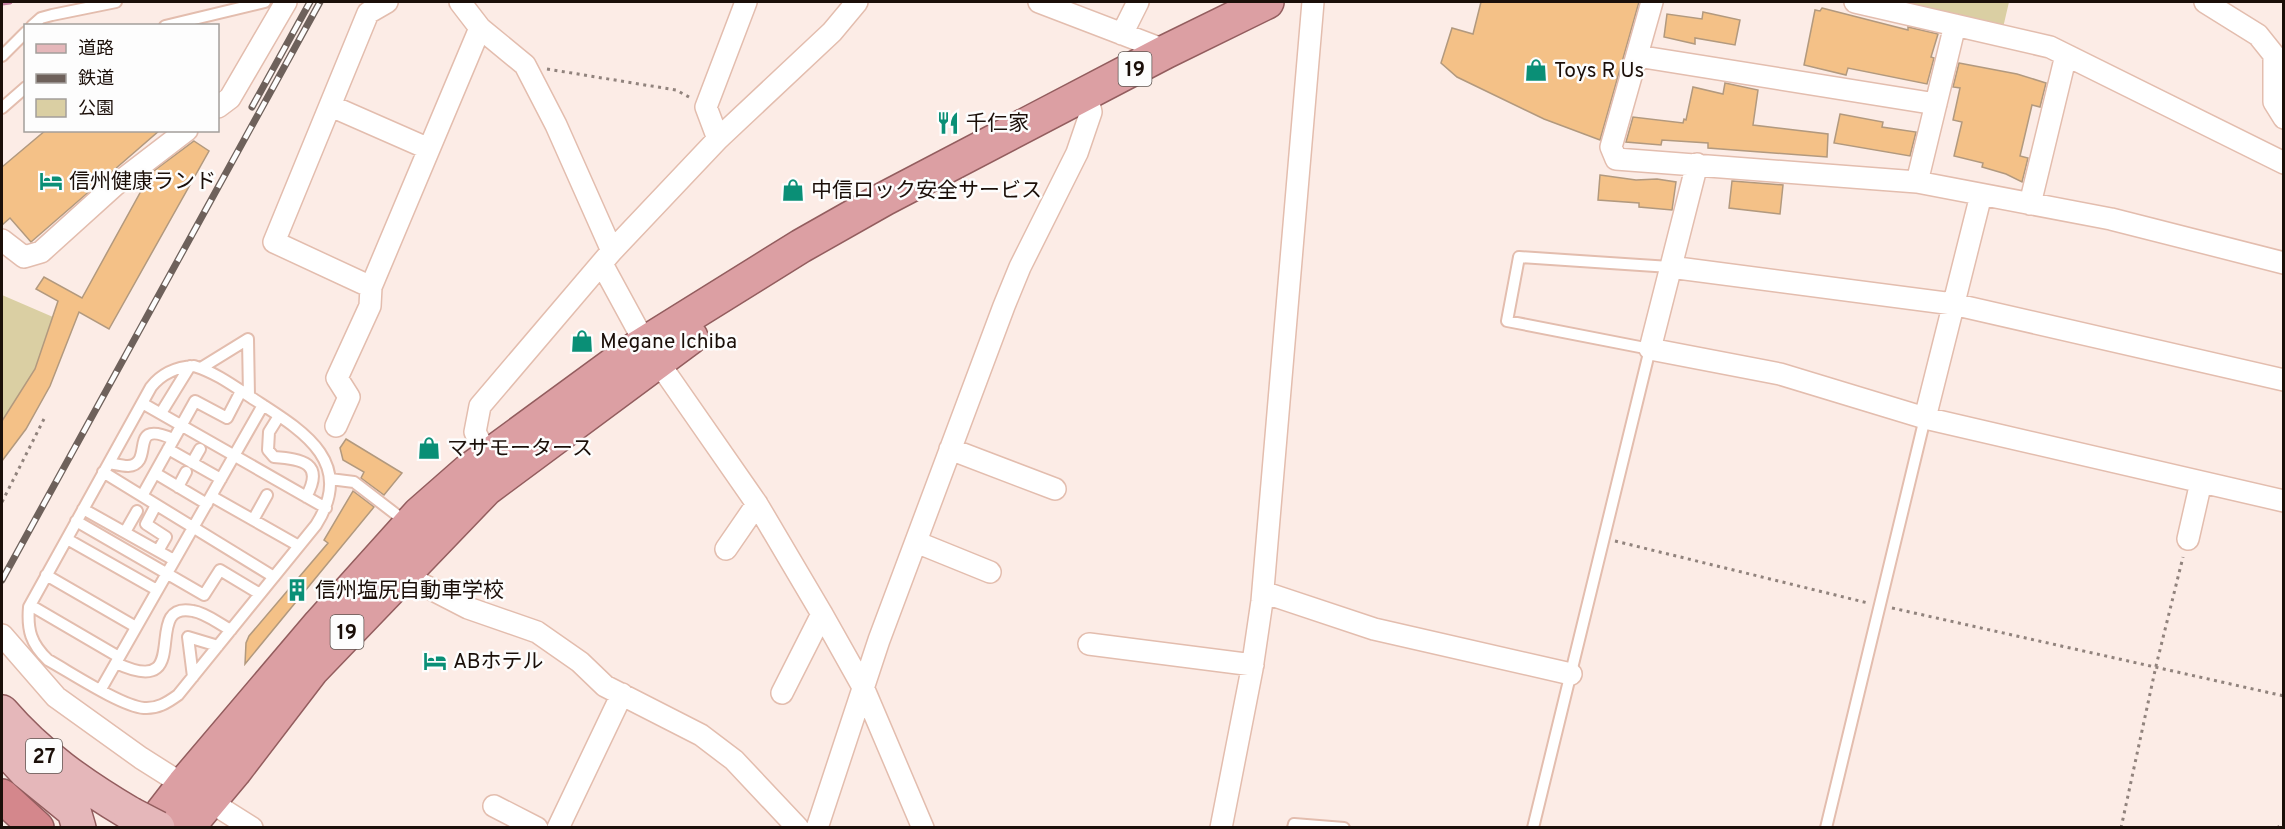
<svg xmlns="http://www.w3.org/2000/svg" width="2285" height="829" viewBox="0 0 2285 829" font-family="Overpass,'Noto Sans JP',sans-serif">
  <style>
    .green { fill: #dacfa3 }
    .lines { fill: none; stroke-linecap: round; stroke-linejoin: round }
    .stream { stroke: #c681a2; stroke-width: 5 }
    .building { fill: #f4c187; stroke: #b2997e; stroke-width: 1.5 }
    .service-casing { stroke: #e3bdae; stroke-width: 14 }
    .minor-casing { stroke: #e3bdae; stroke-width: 24 }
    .primary-casing { stroke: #935d5e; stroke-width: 36 }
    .trunk-casing { stroke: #935d5e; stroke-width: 36 }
    .motorway-casing { stroke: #935d5e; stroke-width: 36 }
    .path { stroke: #91837d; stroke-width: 3; stroke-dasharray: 3 4.5; stroke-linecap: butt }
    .service { stroke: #fff; stroke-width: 10 }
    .minor { stroke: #fff; stroke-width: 21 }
    .primary { stroke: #e5b7ba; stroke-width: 33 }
    .trunk { stroke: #dc9fa3; stroke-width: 33 }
    .motorway { stroke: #d4878c; stroke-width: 33 }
    .rail-casing { stroke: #6e615b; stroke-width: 7 }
    .rail { stroke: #fdfdfd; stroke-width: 4.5; stroke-dasharray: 14; stroke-linecap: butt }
    .primary-bridge-casing { stroke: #935d5e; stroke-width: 36; stroke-linecap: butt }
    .primary-bridge { stroke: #e5b7ba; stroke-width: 33 }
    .labels { text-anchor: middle; stroke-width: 5; stroke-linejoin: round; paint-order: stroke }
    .shield { fill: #fdfdfd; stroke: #5f5652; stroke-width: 1.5 }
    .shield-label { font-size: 20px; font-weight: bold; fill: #1b0f09 }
    .poi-label { font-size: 21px; fill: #1b0f09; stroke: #fdfdfd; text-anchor: start }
  </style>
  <rect width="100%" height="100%" fill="#fcece6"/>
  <path class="green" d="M1885 2H2009L2002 32Z
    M2 295 53 317 35 369 2 421Z"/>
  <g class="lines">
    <path class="stream" d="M2 3 10 2"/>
  </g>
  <path class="building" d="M1481 2H1639L1600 140 1544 119 1457 77 1441 63 1452 28 1473 34Z
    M1822 8 1908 30V27L1938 34 1931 57 1934 58 1927 84 1848 68 1846 75 1804 65 1815 10 1820 11Z
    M1703 12 1740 20 1735 45 1695 38V44L1664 37 1667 14 1702 19Z
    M1959 63 2017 74 2046 83 2040 107 2032 105 2020 156 2028 158 2022 182 2006 174 1982 167 1983 163 1954 156 1962 122 1953 120 1960 88 1953 87Z
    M1725 83 1758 90 1753 125 1828 134 1827 157 1708 148V143L1662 140 1661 145 1626 142 1633 117 1683 123 1684 119 1686 120 1693 87 1723 94Z
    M1840 114 1883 122 1882 127 1916 132 1910 156 1834 143Z
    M46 130H160L31 242 10 218 2 225V167Z
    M194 141 209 151 109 329 79 312 50 386 26 429 2 461V421L35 369 58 301 36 289 44 277 82 298 151 173Z
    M1600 175 1636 180 1657 179 1676 182 1672 210 1639 207V203L1598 200Z
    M1732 181 1783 185 1780 214 1729 208Z
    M346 439 402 473 384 495 361 478 364 472 343 460 340 448Z
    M353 491 374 507 245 664 246 643 249 636 328 543 324 540Z"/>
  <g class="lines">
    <g class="service-casing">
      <path id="service" d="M32 26 41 18 52 15 116 2
        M165 26 265 2
        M2 56 26 32
        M2 108 26 87
        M194 366C217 373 235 387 255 400 303 431 356 462 316 525L178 695C167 703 157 709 144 708 121 706 70 672 48 660 31 644 27 630 29 607L151 387C162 373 176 367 194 366Z
        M201 368 248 339 249 396
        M142 403 326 508
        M161 413 190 366
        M279 416 269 432 268 450 274 457C302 459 325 463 306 497
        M168 449 221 479
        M109 463C115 464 122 466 128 466 156 464 126 418 173 439
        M192 463 200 449
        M103 472 274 577
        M155 473 207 504
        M330 479 354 482 406 522
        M178 487 186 472
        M142 496 195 401 227 418 241 391
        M211 496 299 546
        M156 505 146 524 166 537 158 551
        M83 509 174 560
        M253 520 267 495
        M76 521 204 595 220 570 260 594
        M125 532 137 511
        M67 539 157 590
        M46 575 136 627
        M30 605 119 657
        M116 663C197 701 139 600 193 611 206 613 219 624 231 630
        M193 677 188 637 218 646
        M101 689 263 405
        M1293 828 1294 824 1344 828
        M1533 828 1650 349 1507 321 1519 257 1670 267
        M1826 828 1925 418"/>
    </g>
    <g class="minor-casing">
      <path id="minor" d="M460 2 480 28 525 65 556 125 612 251
        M1039 2 1167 51
        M1652 2 1611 147 1616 159 1917 182 2111 219 2284 263
        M1855 2 2050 47 2284 163
        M2205 2 2258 35 2274 55V102L2284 118
        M1122 34 1138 2
        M1637 56 1936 104
        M331 106 429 149
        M218 107 230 98 286 2
        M718 139 706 107 746 2
        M1697 164 1650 349 1780 374 1925 418 2284 501
        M1917 182 1955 25
        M2030 204 2066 55
        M2 240 24 257 41 252 114 186 187 130
        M602 264 645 343 757 504 822 614 863 687 923 828
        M1670 267 1953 304 2284 380
        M371 287 274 242 368 13 387 2
        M1925 418 1981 195
        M336 426 349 397 337 378 370 306 371 287 480 28
        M950 449 1055 489
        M492 465 475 432 480 406 612 251 718 139 832 32 857 2
        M2188 539 2201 482
        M916 542 990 572
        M726 549 757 504
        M402 574 468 608 537 632 580 662 605 686 701 735 734 760 798 828
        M1263 592 1374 629 1571 674
        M2 635 56 697 141 758 252 828
        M1089 644 1253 665
        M782 693 822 614
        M494 806 537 828
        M558 828 622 694
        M817 828 879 640 1004 306 1020 267 1077 153 1091 112 1087 94
        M1221 828 1252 669 1262 601 1313 2"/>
    </g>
    <g class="primary-casing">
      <path id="primary" d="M2 712C39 755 82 785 131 814
        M2 746 26 772 74 811 79 828"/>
    </g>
    <g class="trunk-casing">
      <path id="trunk" d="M150 828 184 784 320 624 419 514 468 471 629 353 801 246 884 199 1167 51 1267 2
        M187 828 234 772 312 670 486 489 691 337"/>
    </g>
    <g class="motorway-casing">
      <path id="motorway" d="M2 796 37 828"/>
    </g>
    <path class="path" d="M547 69 676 90 689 97
      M2 502 46 415
      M1615 541 1868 603
      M1892 608 2284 696
      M2121 828 2156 666 2183 557
      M2277 828 2284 823"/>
    <use href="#service" class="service"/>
    <use href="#minor" class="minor"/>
    <use href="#primary" class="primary"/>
    <use href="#trunk" class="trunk"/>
    <use href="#motorway" class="motorway"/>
    <g class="rail-casing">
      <path id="rail" d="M252 107 310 2
        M2 580 320 2"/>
    </g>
    <use href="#rail" class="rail"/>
    <g class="primary-bridge-casing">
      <path id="primary-bridge" d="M131 814 158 828"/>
    </g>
    <use href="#primary-bridge" class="primary-bridge"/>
  </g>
  <defs>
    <g id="shop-bare" transform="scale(1.8)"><path d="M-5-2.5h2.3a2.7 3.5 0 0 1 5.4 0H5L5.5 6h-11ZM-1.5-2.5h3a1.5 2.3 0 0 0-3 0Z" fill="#0a8f76" stroke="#fdfdfd" stroke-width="2.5" paint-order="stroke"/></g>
    <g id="restaurant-bare" transform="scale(1.8)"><path d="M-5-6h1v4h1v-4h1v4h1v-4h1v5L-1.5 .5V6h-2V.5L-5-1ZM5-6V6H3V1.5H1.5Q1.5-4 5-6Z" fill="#0a8f76" stroke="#fdfdfd" stroke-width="2.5" paint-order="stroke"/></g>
    <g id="hotel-bare" transform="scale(1.8)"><path d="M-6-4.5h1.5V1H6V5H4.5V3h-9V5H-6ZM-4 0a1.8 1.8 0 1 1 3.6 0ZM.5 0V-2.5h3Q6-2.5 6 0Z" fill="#0a8f76" stroke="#fdfdfd" stroke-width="2.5" paint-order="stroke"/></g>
    <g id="building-bare" transform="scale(1.8)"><path d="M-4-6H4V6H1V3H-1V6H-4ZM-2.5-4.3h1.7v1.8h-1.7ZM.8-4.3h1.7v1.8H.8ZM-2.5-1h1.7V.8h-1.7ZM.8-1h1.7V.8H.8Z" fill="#0a8f76" stroke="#fdfdfd" stroke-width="2.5" paint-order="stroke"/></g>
  </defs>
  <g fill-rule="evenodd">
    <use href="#shop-bare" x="1536" y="70"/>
    <use href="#restaurant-bare" x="948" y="123"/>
    <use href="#hotel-bare" x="51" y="181"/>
    <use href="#shop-bare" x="793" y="190"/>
    <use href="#shop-bare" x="582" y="341"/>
    <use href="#shop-bare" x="429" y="448"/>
    <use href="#building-bare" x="297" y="590"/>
    <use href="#hotel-bare" x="435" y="661"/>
  </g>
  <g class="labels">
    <g class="shield">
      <rect x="1118.5" y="52" width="33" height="34" rx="4.5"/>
      <rect x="330.5" y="615" width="33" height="34" rx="4.5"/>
      <rect x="26" y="739" width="36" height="34" rx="4.5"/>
    </g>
    <g class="shield-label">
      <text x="1135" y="76">19</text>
      <text x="347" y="639">19</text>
      <text x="44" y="763">27</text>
    </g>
    <g class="poi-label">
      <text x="1554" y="77">Toys R Us</text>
      <text x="966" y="130">千仁家</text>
      <text x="69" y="188">信州健康ランド</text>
      <text x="811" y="197">中信ロック安全サービス</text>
      <text x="600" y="348">Megane Ichiba</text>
      <text x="447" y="455">マサモータース</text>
      <text x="315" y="597">信州塩尻自動車学校</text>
      <text x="453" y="668">ABホテル</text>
    </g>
  </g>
  <rect width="2285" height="829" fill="none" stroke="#1b0f09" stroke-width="6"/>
  <rect x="24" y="24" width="195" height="108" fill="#fdfdfd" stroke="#a39e9b" stroke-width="1.5"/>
  <rect x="36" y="44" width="30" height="9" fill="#e5b7ba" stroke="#a39e9b" stroke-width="1.5"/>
  <text x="78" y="54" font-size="18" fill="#1b0f09">道路</text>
  <rect x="36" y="74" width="30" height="9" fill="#6e615b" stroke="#a39e9b" stroke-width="1.5"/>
  <text x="78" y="84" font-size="18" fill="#1b0f09">鉄道</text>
  <rect x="36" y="99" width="30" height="18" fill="#dacfa3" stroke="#a39e9b" stroke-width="1.5"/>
  <text x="78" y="114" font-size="18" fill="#1b0f09">公園</text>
</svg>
